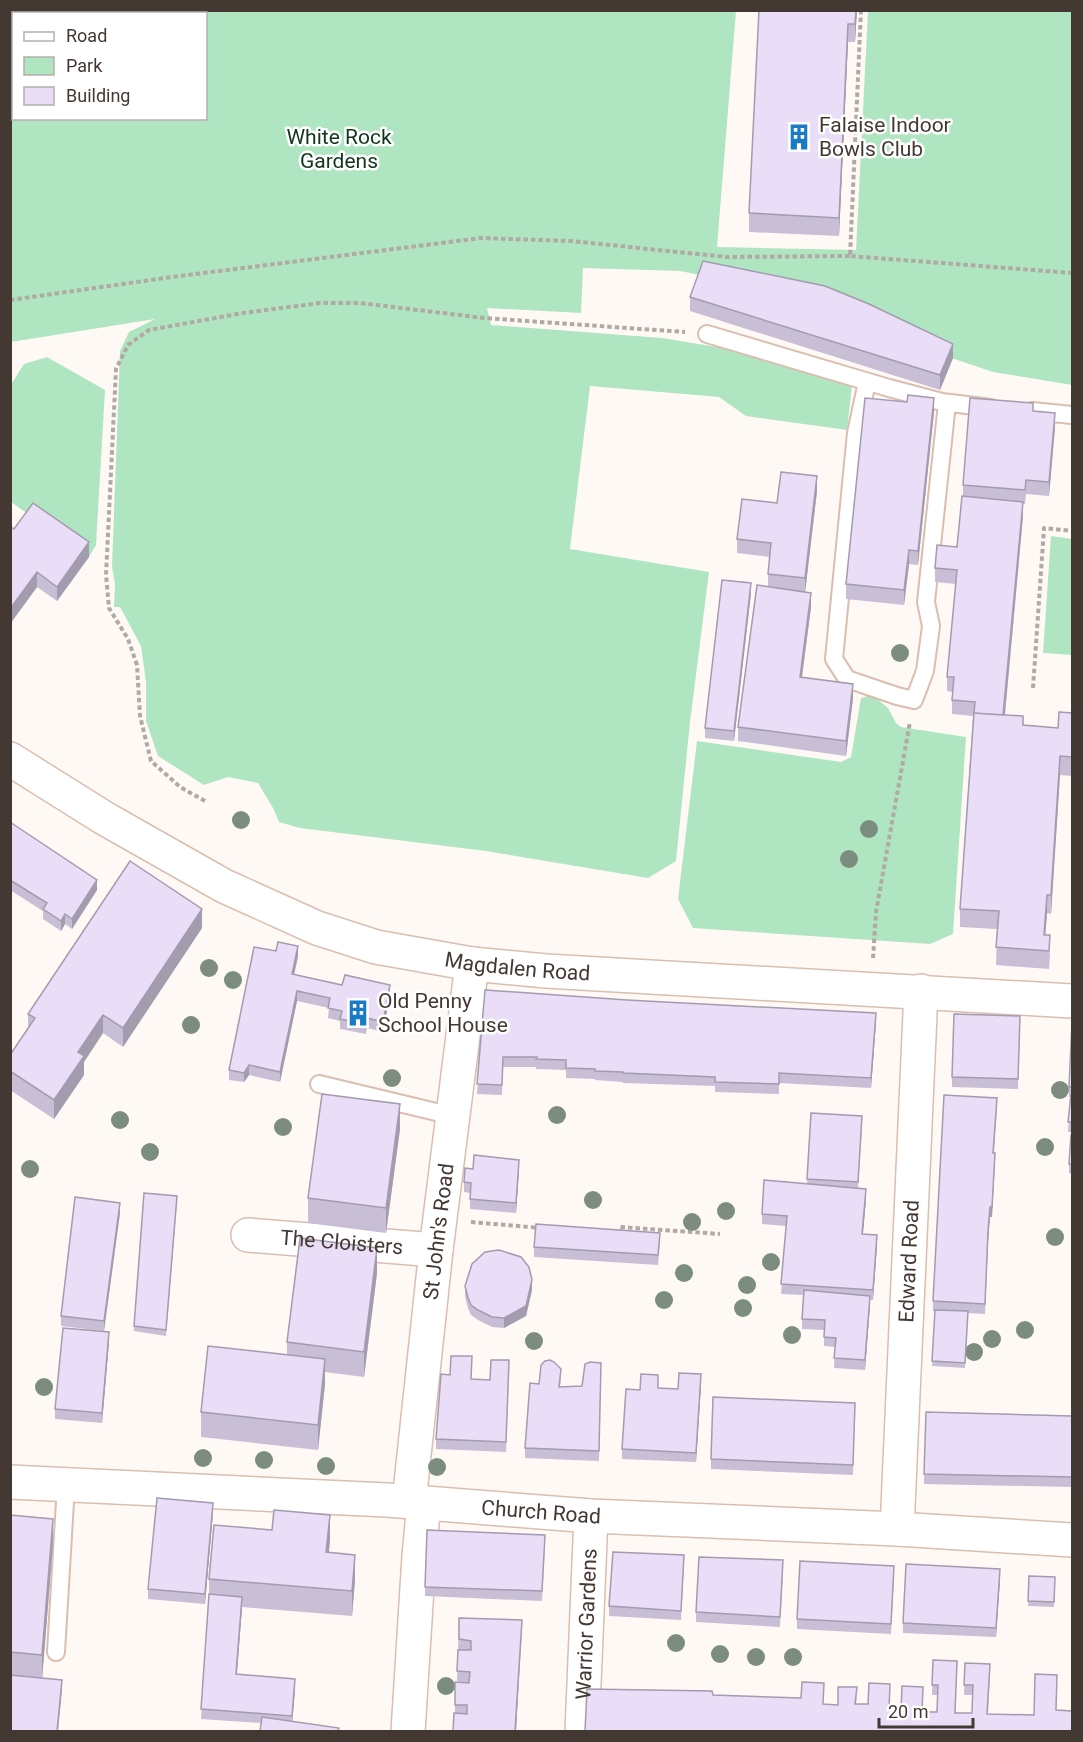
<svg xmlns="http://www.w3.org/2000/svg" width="1083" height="1742" viewBox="0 0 1083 1742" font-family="Roboto,sans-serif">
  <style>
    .green { fill: #b0e5c1; fill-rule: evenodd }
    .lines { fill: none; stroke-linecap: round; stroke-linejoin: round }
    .lane-casing { stroke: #dabeaf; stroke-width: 20 }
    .street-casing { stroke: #dabeaf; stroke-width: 36 }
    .path { stroke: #b1a9a4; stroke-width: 4; stroke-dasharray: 4.5 3; stroke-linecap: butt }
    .lane { stroke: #fff; stroke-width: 16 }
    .street { stroke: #fff; stroke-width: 33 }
    .tree { fill: #7c8d80 }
    .wall { fill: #c8bed5 }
    .shaded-wall { fill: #a39bae }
    .building { fill: #e9ddf8; stroke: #a39bae; stroke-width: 1.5 }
    .labels { text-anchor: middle; stroke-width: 5; stroke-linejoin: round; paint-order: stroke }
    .poi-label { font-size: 21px; fill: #443832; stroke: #fff; text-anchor: start }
    .park-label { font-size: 21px; fill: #11351f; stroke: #fff }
    .street-label { font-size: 21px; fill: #443832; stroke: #fff }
  </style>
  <rect width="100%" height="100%" fill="#fff9f6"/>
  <path class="green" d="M10 11H736L717 247 856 250 868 11H1072V385L993 372 715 278 680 271 583 268 581 313 487 308 491 325 662 338 723 348 787 364 852 385 847 430 746 416 719 397 590 386 570 549 709 572 690 722 676 861 648 878 486 851 300 828 279 822 273 808 258 783 228 777 204 785 158 756 146 721V682L141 646 120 607H114L115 584 112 567 120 351 129 332 155 319 11 342ZM14 14H206V118H14Z
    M47 357 105 390 96 545 89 557 11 502 10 386 24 364Z
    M1051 536 1072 539V655L1043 653Z
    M872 695 888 708 896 723 901 727 966 737 953 934 930 944 693 928 678 899 697 741 841 762 851 757 861 698Z"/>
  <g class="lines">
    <g class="lane-casing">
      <path id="lane" d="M707 334 889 388 942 402 991 408
        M867 382 856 433 834 659 847 679 897 696 914 700 925 671 931 626 926 602 947 403
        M1032 411 1072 415
        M319 1084 453 1116
        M56 1652 66 1485"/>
    </g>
    <g class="street-casing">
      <g id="street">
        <path id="s1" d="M10 759 104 818 224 886 317 928 376 947 472 964 546 971 1072 1001"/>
        <path id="s2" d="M248 1235 436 1250"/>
        <path id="s3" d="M10 1482 387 1500 591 1516 897 1529 1072 1540"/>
        <path id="s4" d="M409 1502 436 1250 472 964"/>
        <path id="s5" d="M897 1529 921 991"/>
        <path d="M408 1732 419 1556 424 1503"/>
        <path id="s6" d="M582 1732 591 1516"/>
      </g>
    </g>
    <path class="path" d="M861 10 850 256 1072 273
      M128 14 132 10
      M10 119 14 112
      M10 300 172 277 481 238 571 241 726 257 850 256
      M1033 688 1044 528 1072 531
      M205 801 180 787 151 761 140 716 137 665 128 639 109 608 106 575 116 369 128 345 149 330 243 313 320 303H360L484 318 685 332
      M873 958 876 912 910 722
      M471 1222 541 1228
      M620 1234V1227L720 1234"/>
    <use href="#lane" class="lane"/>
    <use href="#street" class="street"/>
  </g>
  <g class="tree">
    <circle cx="900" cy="653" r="9"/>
    <circle cx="241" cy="820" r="9"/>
    <circle cx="869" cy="829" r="9"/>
    <circle cx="849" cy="859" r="9"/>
    <circle cx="209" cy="968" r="9"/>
    <circle cx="233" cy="980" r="9"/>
    <circle cx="191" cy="1025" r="9"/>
    <circle cx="392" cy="1078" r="9"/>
    <circle cx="1060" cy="1090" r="9"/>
    <circle cx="557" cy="1115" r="9"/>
    <circle cx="120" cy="1120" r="9"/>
    <circle cx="283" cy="1127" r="9"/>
    <circle cx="1045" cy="1147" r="9"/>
    <circle cx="150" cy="1152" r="9"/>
    <circle cx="30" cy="1169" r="9"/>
    <circle cx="593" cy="1200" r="9"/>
    <circle cx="726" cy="1211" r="9"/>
    <circle cx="692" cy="1222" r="9"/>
    <circle cx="1055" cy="1237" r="9"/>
    <circle cx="771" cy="1262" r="9"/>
    <circle cx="684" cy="1273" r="9"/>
    <circle cx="747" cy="1285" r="9"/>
    <circle cx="664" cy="1300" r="9"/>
    <circle cx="743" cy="1308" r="9"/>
    <circle cx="1025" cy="1330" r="9"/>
    <circle cx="792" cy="1335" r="9"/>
    <circle cx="992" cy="1339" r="9"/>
    <circle cx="534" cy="1341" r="9"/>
    <circle cx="974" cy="1352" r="9"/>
    <circle cx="44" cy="1387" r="9"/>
    <circle cx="203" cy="1458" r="9"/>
    <circle cx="264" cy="1460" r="9"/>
    <circle cx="326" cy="1466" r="9"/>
    <circle cx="437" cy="1467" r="9"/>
    <circle cx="676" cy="1643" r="9"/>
    <circle cx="720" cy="1654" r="9"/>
    <circle cx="756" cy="1657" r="9"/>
    <circle cx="793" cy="1657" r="9"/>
    <circle cx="446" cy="1686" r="9"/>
  </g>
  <path class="wall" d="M759 10H857L855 42H848L839 236 749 232V213Z
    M690 297 953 358 940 390 690 311Z
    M1033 411 1055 427 1049 496 1026 494 1025 504H1023V516L1005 715 1023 725 1058 728 1072 713V776L1060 775 1051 914 1047 913 1045 935 1050 954 1049 969 996 965 997 929 960 927V909L973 716 952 714V692L947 691V677L956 584 935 582V568L957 547 963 496V485Z
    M934 412 918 565 909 564 904 605 846 599V584Z
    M817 491 805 592 811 607 802 677 853 698 846 756 738 741V727L768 587V574L770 557 737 553V539L777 503Z
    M10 526 14 529 89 557 57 601 37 587 10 624Z
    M751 593 734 741 705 738V728Z
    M10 822 97 890 72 929 65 924 61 931 43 919V911L10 890Z
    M202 928 123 1047 103 1033 84 1062V1075L54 1119 10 1090V1055L28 1029V1014Z
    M298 956 294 975 390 995 383 1032 367 1028 366 1034 340 1029V1021L328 1018 329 1008 297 1001 280 1082 249 1075 244 1082 229 1080V1070Z
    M485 990 876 1022 871 1088 779 1083V1094L715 1092V1086L623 1083V1082L595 1080V1079L566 1078V1070L536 1069V1067H503L502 1095 477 1094Z
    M1020 1016 1018 1089 952 1087V1077Z
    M1072 1023V1132H1068L1070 1097H1069V1087Z
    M997 1107 994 1153 995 1163 992 1217H990L988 1241 985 1314 968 1313 965 1368 932 1366 935 1311H933V1301Z
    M811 1113 862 1126 858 1188 866 1199 863 1234 877 1245 873 1300H870L865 1370 834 1368 835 1347 824 1346V1330L802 1329 803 1295 781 1294 786 1226 762 1224V1214L807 1184Z
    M400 1129 386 1233 308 1223V1198Z
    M1072 1135V1174L1069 1173V1164Z
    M473 1169H519L516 1213 470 1209V1193L464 1192V1182Z
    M177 1202 166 1336 134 1331V1326Z
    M120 1213 104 1331 61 1326V1316Z
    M660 1242 658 1265 534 1257V1247Z
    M377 1273 364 1377 325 1372V1384L318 1450 201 1437V1412L287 1355V1342Z
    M465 1286 532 1290 526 1316 504 1328 492 1327 478 1320 471 1315 468 1308 465 1296Z
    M109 1342 102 1423 55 1419V1409Z
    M601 1363 599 1461 525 1458V1448L539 1384 561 1379 560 1387 582 1386Z
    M472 1366 471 1379 490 1380 509 1370 506 1452 436 1449V1439L450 1375Z
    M701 1384 696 1462 622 1459V1449L640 1390 658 1388 678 1389Z
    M855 1403 853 1475 711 1469V1459Z
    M1072 1416V1487L924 1484V1474Z
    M213 1513 205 1604 148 1599V1589Z
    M10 1515 53 1544 42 1678 62 1690 10 1731Z
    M427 1530 545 1545 542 1601 425 1596Z
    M330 1540 329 1552 355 1580 352 1616 242 1607 237 1674 295 1689 292 1721 339 1731 261 1723 201 1719 209 1594V1579Z
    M684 1565 681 1620 609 1616V1606Z
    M783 1570 780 1627 696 1622V1612Z
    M894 1576 891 1634 797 1629V1619Z
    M1029 1576 1055 1577 1054 1607 1028 1606Z
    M1000 1579 996 1637 903 1633V1623Z
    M459 1618 522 1630 516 1731 455 1713V1682L469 1683 457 1681Z
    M933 1660 956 1713H972V1695H964L965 1663 990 1674 988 1714 1034 1715 1056 1710 1072 1731 713 1695 838 1705 857 1697 856 1704 889 1709 937 1712 938 1695H932Z"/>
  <path class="shaded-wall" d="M856 10H857L855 42V24Z
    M848 24V42L839 236V218Z
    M953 344V358L940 390V375Z
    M934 398V412L918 565V551Z
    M1055 413V427L1049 496V482Z
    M817 476V491L805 593V578Z
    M1023 502V516L1003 734V719Z
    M89 542V557L57 601V587Z
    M909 550V564L904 605V590Z
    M37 572V587L10 624V609Z
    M751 583V593L734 741V731Z
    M811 593V607L800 691V677Z
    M853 684V698L846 756V741Z
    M1060 756V775L1051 914V895Z
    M97 880V890L72 929V919Z
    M1047 895V913L1044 953V935Z
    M202 909V928L123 1047V1028Z
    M65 914V924L61 931V921Z
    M298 946V956L292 984V974Z
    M390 985V995L383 1032V1022Z
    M297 991V1001L280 1082V1072Z
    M876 1013V1022L871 1088V1078Z
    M103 1015V1033L84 1062V1075L54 1119V1100L78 1052Z
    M249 1065V1075L244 1082V1073Z
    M400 1104V1129L386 1233V1208Z
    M995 1153 992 1217H990L988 1241 985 1314 988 1231Z
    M519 1160V1169L516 1213V1203Z
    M866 1189V1199L862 1244V1234Z
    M120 1203V1213L104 1331V1321Z
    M877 1235V1245L873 1300V1290Z
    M377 1248V1273L364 1377V1352Z
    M532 1280V1290L526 1316 504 1328V1318Z
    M870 1296V1306L865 1370V1360Z
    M109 1332V1342L102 1423V1413Z
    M325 1359V1384L318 1450V1425Z
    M701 1374V1384L696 1462V1453Z
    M213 1503V1513L205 1604V1594Z
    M330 1515V1540L326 1577V1552Z
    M53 1519V1544L42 1680V1655Z
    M355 1555V1580L352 1616V1591Z
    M1000 1569V1579L996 1637V1628Z
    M242 1597V1607L236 1684V1674Z
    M522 1620 516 1731H515Z
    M295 1679V1689L292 1726V1716Z
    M62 1680V1690L58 1731H57Z"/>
  <path class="building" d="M759 10H856L855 24H848L839 218 749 213Z
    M703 261 825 286 869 304 953 344 940 375 690 297Z
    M908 395 934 398 918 551 909 550 904 590 846 584 865 398 907 402Z
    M970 398 1033 403V411L1055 413 1049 482 1026 480 1025 490 963 485Z
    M781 472 817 476 805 578 768 574 771 543 737 539 742 499 777 503Z
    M962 496 1023 502 1003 715 974 713 975 702 952 700 954 677H947L957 570 935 568 937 545 957 547Z
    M33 503 89 542 57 587 37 572 10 609V526L14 529Z
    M722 580 751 583 734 731 705 728Z
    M757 585 811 593 800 677 853 684 846 741 738 727Z
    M1059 712 1072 713V757L1060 756 1051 895H1047L1044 935H1050L1049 951 996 947 999 911 960 909 974 713 1023 716V725L1058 728Z
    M10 822 97 880 72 919 65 914 61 921 43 909 47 903 10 880Z
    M130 861 202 909 123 1028 103 1015 78 1052 84 1056 54 1100 10 1071V1055L35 1018 28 1014Z
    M278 942 298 946 292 974 342 985 345 975 390 985 383 1022 367 1018 366 1024 340 1019 342 1011 328 1008 330 998 297 991 280 1072 249 1065 244 1073 229 1070 254 947 276 951Z
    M485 990 627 1000 876 1013 871 1078 779 1073V1084L715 1082V1077L623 1073V1072L595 1071V1069L566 1068V1060L536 1059 537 1057H503L502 1085 477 1084Z
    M954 1014 1020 1016 1018 1079 952 1077Z
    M1072 1023V1087H1069Z
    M322 1094 400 1104 386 1208 308 1198Z
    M944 1095 997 1098 993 1153H995L992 1207H990L988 1231 985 1304 933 1301Z
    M1071 1095H1072V1122H1068Z
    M811 1113 862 1116 858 1182 807 1179Z
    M1071 1135H1072V1164H1069Z
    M474 1155 519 1160 516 1203 470 1199 471 1183 464 1182 465 1168 473 1169Z
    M764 1180 866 1189 862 1234 877 1235 873 1290 781 1284 787 1216 762 1214Z
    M144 1193 177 1196 166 1330 134 1326Z
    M75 1197 120 1203 104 1321 61 1316Z
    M536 1224 660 1233 658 1255 534 1247Z
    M300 1238 377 1248 364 1352 287 1342Z
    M499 1250 521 1257 529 1267 532 1280 526 1306 504 1318 492 1317 478 1310 471 1305 468 1298 465 1286 472 1264 485 1252Z
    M804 1290 870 1296 865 1360 834 1358 836 1338 824 1337 825 1320 802 1319Z
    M935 1310 968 1311 965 1363 932 1361Z
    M63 1328 109 1332 102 1413 55 1409Z
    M208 1346 325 1359 318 1425 201 1412Z
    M451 1356H472L471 1379 490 1380 491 1360H509L506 1442 436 1439 441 1374 450 1375Z
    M550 1360 554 1362 561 1369 559 1387 582 1386 585 1364 590 1362 601 1363 599 1451 525 1448 530 1383 539 1384 541 1365 545 1361Z
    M679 1373 701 1374 696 1453 622 1449 626 1389 640 1390 641 1374 658 1375V1388L678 1389Z
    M713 1397 855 1403 853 1465 711 1459Z
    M926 1412 1072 1416V1477L924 1474Z
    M157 1498 213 1503 205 1594 148 1589Z
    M274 1510 330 1515 326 1552 355 1555 352 1591 209 1579 214 1525 272 1530Z
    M10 1515 53 1519 42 1655 10 1652Z
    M427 1530 545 1535 542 1591 425 1587Z
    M613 1552 684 1555 681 1611 609 1606Z
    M699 1557 783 1560 780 1617 696 1612Z
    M800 1561 894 1566 891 1624 797 1619Z
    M906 1564 1000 1569 996 1628 903 1623Z
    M1029 1576 1055 1577 1054 1602 1028 1601Z
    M209 1594 242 1597 236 1674 295 1679 292 1716 201 1709Z
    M459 1618 522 1620 515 1731H453L454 1713 467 1714V1705H455V1682L469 1683 470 1672 457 1671 458 1650H471V1641L459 1639Z
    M933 1660 957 1661 955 1713H972L973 1685H964L965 1663 990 1664 987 1714 1034 1715 1035 1674 1057 1675 1056 1710 1072 1711V1731H585L587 1689 712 1691 713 1695 801 1698 802 1682 824 1683 823 1704 838 1705V1687H857L855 1704H868L869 1683 890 1684 889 1709 901 1710 902 1686 923 1687 922 1712H937L938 1685H932Z
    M10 1675 62 1680 57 1731H10Z
    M262 1717 339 1728 338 1731H260Z"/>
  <defs>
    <g id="building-bare" transform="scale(2.07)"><path d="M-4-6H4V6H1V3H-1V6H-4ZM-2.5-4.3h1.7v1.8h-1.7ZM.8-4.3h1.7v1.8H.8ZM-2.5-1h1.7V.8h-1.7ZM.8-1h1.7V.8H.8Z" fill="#197ac6" stroke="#fff" stroke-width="2.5" paint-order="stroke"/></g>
  </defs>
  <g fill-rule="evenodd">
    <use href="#building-bare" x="799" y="137"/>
    <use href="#building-bare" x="358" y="1013"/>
  </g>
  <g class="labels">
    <g class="poi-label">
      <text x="819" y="132">Falaise Indoor<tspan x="819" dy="24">Bowls Club</tspan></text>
      <text x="378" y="1008">Old Penny<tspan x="378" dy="24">School House</tspan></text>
    </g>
    <g class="park-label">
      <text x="339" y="144">White Rock<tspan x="339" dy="24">Gardens</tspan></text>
    </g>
    <g class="street-label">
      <text dy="7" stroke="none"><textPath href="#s1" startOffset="556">Magdalen Road</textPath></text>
      <text dy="7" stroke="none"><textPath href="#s4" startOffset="272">St John's Road</textPath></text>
      <text dy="7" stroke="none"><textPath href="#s2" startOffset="94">The Cloisters</textPath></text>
      <text dy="7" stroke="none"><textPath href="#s5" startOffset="268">Edward Road</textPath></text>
      <text dy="7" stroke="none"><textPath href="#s3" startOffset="532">Church Road</textPath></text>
      <text dy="7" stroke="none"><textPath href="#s6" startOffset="108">Warrior Gardens</textPath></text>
    </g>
  </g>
  <rect width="1083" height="1742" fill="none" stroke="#443832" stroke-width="24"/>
  <rect x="12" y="12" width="195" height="108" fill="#ffffff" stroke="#b4afad" stroke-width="1.5"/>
  <rect x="24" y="32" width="30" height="9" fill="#ffffff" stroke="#b4afad" stroke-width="1.5"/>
  <text x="66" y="42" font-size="18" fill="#443832">Road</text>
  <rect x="24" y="57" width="30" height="18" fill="#b0e5c1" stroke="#b4afad" stroke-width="1.5"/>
  <text x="66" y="72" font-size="18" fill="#443832">Park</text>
  <rect x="24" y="87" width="30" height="18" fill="#e9ddf8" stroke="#b4afad" stroke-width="1.5"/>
  <text x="66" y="102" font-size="18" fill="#443832">Building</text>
  <path d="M879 1718v9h94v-9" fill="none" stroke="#443832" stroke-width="3"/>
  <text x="888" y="1718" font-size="18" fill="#443832" stroke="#ffffff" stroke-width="4.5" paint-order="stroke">20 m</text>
</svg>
